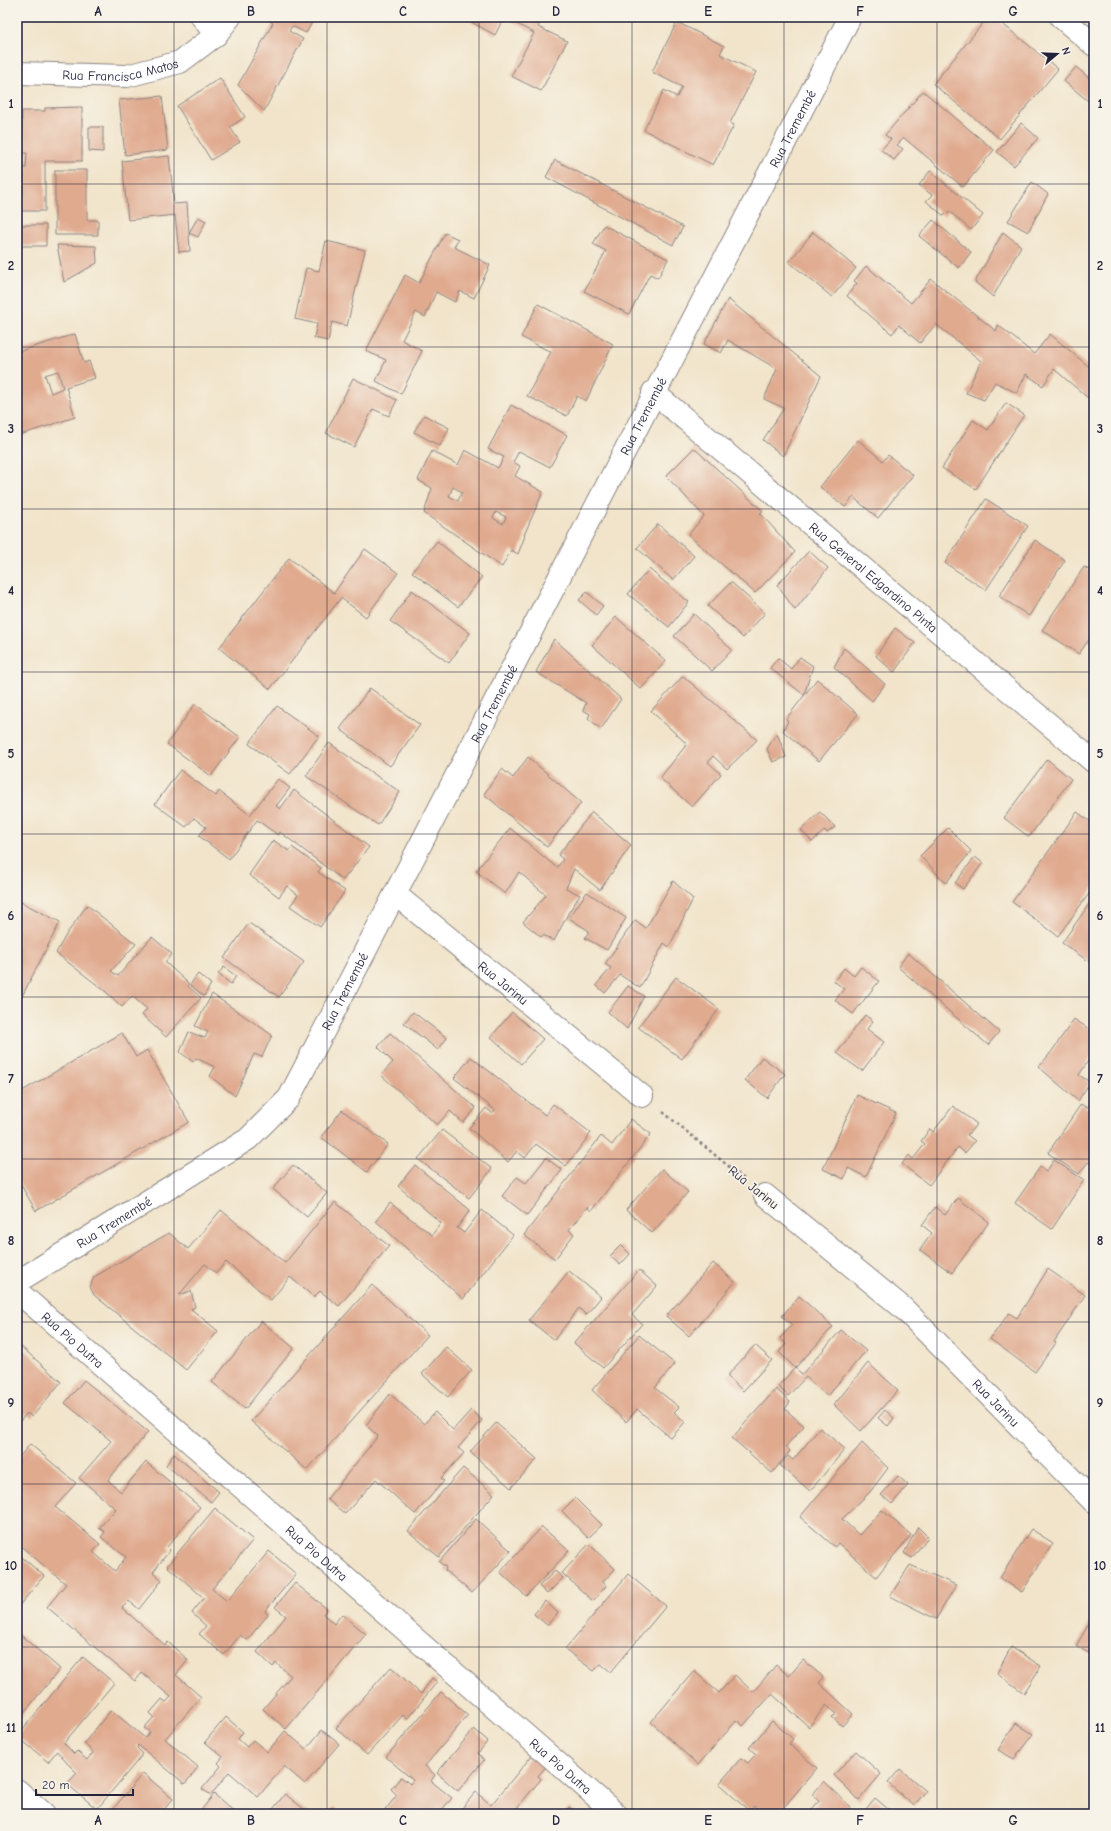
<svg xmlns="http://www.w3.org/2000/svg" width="1111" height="1831" viewBox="0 0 1111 1831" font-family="'Comic Neue',sans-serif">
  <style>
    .building { fill: #e0aa8f; fill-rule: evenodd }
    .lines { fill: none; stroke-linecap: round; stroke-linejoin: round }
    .street-casing { stroke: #8a8382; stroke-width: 24 }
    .path { stroke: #8a8382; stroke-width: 2.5; stroke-dasharray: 3 3; stroke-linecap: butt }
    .street { stroke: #fff; stroke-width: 22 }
    .grid { fill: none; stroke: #22223b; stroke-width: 1; stroke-opacity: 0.55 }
    .labels { text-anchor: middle; stroke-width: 3.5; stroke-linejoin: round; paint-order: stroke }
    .street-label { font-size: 13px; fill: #22223b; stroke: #f7f3e8 }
    .neatline { fill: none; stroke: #22223b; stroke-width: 1.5 }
    .grid-label { font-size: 13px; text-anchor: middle; font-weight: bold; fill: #22223b }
  </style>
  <rect width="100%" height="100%" fill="#f7f3e8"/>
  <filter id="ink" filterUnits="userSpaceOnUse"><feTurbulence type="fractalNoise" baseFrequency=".025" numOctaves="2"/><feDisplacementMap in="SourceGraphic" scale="8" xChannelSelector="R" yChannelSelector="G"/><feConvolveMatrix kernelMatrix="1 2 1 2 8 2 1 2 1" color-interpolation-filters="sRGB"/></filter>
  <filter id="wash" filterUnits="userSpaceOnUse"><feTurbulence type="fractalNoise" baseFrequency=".012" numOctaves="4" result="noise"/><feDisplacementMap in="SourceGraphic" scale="16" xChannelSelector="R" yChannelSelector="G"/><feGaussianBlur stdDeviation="0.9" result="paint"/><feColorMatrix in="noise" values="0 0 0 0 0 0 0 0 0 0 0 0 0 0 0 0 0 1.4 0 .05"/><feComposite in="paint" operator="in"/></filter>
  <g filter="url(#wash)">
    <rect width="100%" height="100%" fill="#f1e4ca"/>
    <g id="blocks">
      <path class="building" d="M272 17 279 19 280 17H315L306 33 292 26 289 31 303 39 264 111 238 85 273 23 270 21Z
        M465 17H543L538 27 567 41 541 91 511 76 534 33 504 17 495 35 464 18Z
        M988 17H994L1058 69 1000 139 933 84Z
        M677 22 724 46 720 54 756 72 730 123 734 125 713 165 644 130 664 90 677 97 682 87 652 72Z
        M1076 67 1094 82V106L1064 81Z
        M220 78 245 117 230 127 240 142 211 160 177 106Z
        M923 91 994 150 963 187 904 138 897 145 903 149 894 160 881 150 891 139 885 135Z
        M162 96 168 150 125 155 119 100Z
        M82 107V161H45V211H19V168H26L27 153H22V111H45V108Z
        M1021 123 1038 138 1014 166 997 152Z
        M89 127H103V152L89 151Z
        M169 156 174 204 187 203 189 233 198 217 206 221 198 237 189 233 190 251 179 252 175 215 128 220 122 161Z
        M555 160 683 227 673 245 546 177Z
        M55 170H87V220H98V235H55Z
        M930 171 983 215 971 230 949 211 944 216 926 201 932 195 919 185Z
        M1032 182 1048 194 1028 232 1008 221Z
        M933 220 971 252 959 268 919 236Z
        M17 225H46V246H17Z
        M604 225 668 259 658 278 650 274 629 314 584 291 606 251 593 244Z
        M813 232 856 268 832 297 789 262Z
        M1003 232 1021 246 993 297 975 282Z
        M445 233 458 239 454 247 490 265 474 298 460 291 455 302 436 292 425 317 416 312 402 340 422 351 401 394 376 381 386 360 366 351 405 275 419 283Z
        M326 241 365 250 347 326 332 322 328 341 314 338 317 324 295 319 306 268 319 271Z
        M57 245 96 246 97 263 64 282Z
        M866 266 911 303 931 279 996 331 998 325 1034 354 1050 334 1094 371V403L1054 369 1043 386 1026 374 1017 393 995 382 984 400 966 393 981 361 936 324 920 343 899 325 892 334 847 296 857 283 854 281Z
        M728 299 821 376 783 456 763 440 784 408 764 399 777 369 728 340 721 353 704 344Z
        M538 304 613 344 586 401 577 396 567 416 527 396 551 352 521 337Z
        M75 334 84 363 89 361 95 378 66 387 75 417 20 435 17 427V352ZM58 371 63 388 51 393 45 375Z
        M353 378 397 400 389 416 373 409 354 447 326 433Z
        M1006 403 1024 415 976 489 942 468 973 420 988 430Z
        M511 405 567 435 550 467 519 451 513 462 520 466 515 476 543 492 524 535 525 536 518 554 511 550 502 567 424 513 432 488 418 480 432 451 458 465 465 450 498 468 504 457 488 449ZM453 487 462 492 458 501 449 496ZM496 512 506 517 503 524 493 518Z
        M424 415 449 428 440 446 414 432Z
        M858 440 883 461 888 455 913 475 878 518 853 497 845 507 820 487Z
        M694 448 763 511 760 513 795 552 755 593 688 535 704 516 666 476Z
        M986 499 1028 526 986 590 945 563Z
        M658 524 694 556 673 580 637 548Z
        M1035 540 1065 560 1029 616 999 596Z
        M437 541 482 577 458 607 412 572Z
        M365 549 398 573 366 617 341 598 270 689 219 648 289 558 334 593Z
        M809 551 828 568 795 610 777 585Z
        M1084 567 1094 573V632L1079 654 1042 630Z
        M649 569 689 602 669 627 628 594Z
        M731 582 765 613 743 638 708 606Z
        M412 590 470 633 449 663 390 621Z
        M587 592 603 606 596 615 579 600Z
        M694 614 732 650 712 671 674 636Z
        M616 617 666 661 641 689 592 645Z
        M895 628 915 643 894 672 876 656Z
        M554 639 621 699 601 729 588 718 590 714 583 710 586 703 536 672Z
        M844 648 885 684 872 701 834 667Z
        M800 657 813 666 804 695 770 668 778 658 791 669Z
        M683 676 757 740 727 769 713 756 708 762 721 774 692 807 660 778 687 744 651 711Z
        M817 679 858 714 819 761 783 731 788 721 786 719Z
        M370 688 420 725 390 766 340 729Z
        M195 704 240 737 211 776 167 744Z
        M277 706 319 736 290 774 249 744Z
        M777 733 786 757 773 762 767 749Z
        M329 743 400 792 378 825 306 776Z
        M528 757 581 803 547 847 484 794 502 769 513 778Z
        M1047 759 1071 779 1029 837 1004 818Z
        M180 770 216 796 219 791 250 815 278 779 290 788 276 806 280 809 294 790 369 847 343 880 280 832 278 835 257 820 229 859 199 836 206 827 194 818 186 827 155 804Z
        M592 812 631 845 600 890 574 869 566 888 580 895 569 912 554 941 543 935 541 937 523 922 546 895 519 872 505 894 476 871 510 828 557 868 563 859 558 855Z
        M820 812 835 827 827 833 825 830 812 842 801 830Z
        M1077 812 1094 824V887L1058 936 1012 902Z
        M948 828 971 851 946 883 920 856Z
        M273 840 289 851 292 847 321 868 318 872 345 891 320 927 290 906 298 895 287 886 279 897 249 875Z
        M975 857 983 863 963 889 955 883Z
        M673 881 693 899 669 947 664 943 640 988 620 975 605 993 596 985 611 968 605 964 635 920 646 928Z
        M587 892 626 918 607 950 585 938 589 931 569 918Z
        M1094 897V965L1062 943Z
        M21 902 60 922 17 1006V911Z
        M87 905 136 944 111 971 118 976 152 937 172 954 165 962 189 984 188 986 201 998 166 1037 142 1015 147 1009 132 996 122 1007 105 991 56 953 66 935Z
        M249 923 304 962 279 997 224 958Z
        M908 953 999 1032 988 1045 898 967Z
        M224 967 236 976 231 984 218 974Z
        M861 967 879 981 853 1014 835 1000 844 989 834 981 844 968 854 976Z
        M198 974 211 984 204 996 190 985Z
        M676 977 719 1009 682 1059 638 1027Z
        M628 986 644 996 627 1029 608 1012Z
        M212 994 272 1035 262 1057 254 1054 235 1096 210 1076 215 1067 196 1058 193 1062 180 1052 189 1032 205 1038 208 1032 195 1026Z
        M413 1012 447 1038 438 1050 404 1023Z
        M512 1012 543 1039 521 1064 491 1037Z
        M865 1015 873 1021 867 1029 884 1042 862 1071 837 1053Z
        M1074 1019 1094 1032V1052L1079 1075 1090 1082 1078 1101 1039 1067 1052 1051Z
        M122 1033 136 1057 147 1050 189 1122 36 1211 17 1178V1094Z
        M390 1033 476 1108 463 1123 450 1111 437 1125 381 1075 393 1062 378 1047Z
        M471 1057 545 1115 553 1104 591 1133 566 1166 536 1144 525 1158 517 1151 508 1162 469 1128 486 1108 492 1113 495 1110 454 1078Z
        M762 1057 785 1074 767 1098 745 1080Z
        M857 1095 896 1113 866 1177 848 1168 844 1179 823 1169Z
        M1094 1097V1167L1088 1162 1079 1174 1048 1153 1081 1104 1087 1108Z
        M953 1106 977 1124 967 1135 975 1141 965 1153 958 1147 929 1185 902 1164 909 1155 913 1159 925 1144 921 1141 930 1129 933 1132Z
        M342 1110 388 1144 367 1172 321 1137Z
        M631 1119 651 1134 591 1211 587 1207 569 1230 574 1234 555 1259 524 1235 601 1136 612 1145Z
        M442 1130 492 1169 469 1198 418 1159Z
        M546 1158 562 1170 527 1215 502 1196 517 1177 526 1183Z
        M1054 1160 1084 1180 1052 1229 1015 1203 1040 1167 1046 1172Z
        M293 1165 327 1193 307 1217 273 1189Z
        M415 1165 470 1210 457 1228 464 1233 482 1210 513 1235 463 1299 376 1221 390 1203 432 1235 441 1223 398 1186Z
        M662 1169 688 1192 652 1233 626 1210Z
        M958 1198 989 1222 952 1273 920 1250 932 1233 922 1225 935 1207 945 1215Z
        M335 1202 389 1246 339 1306 320 1291 314 1297 290 1277 271 1300 226 1262 216 1273 205 1264 179 1295 191 1291 195 1307 191 1309 218 1331 186 1370 94 1295 90 1287 94 1277 169 1233 188 1249 221 1210 285 1263Z
        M621 1245 630 1254 620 1265 610 1256Z
        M713 1263 735 1282 689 1336 666 1316Z
        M1048 1269 1085 1295 1054 1342 1056 1343 1035 1372 990 1339 1009 1313 1017 1318Z
        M639 1270 657 1286 632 1315 642 1324 603 1368 574 1343Z
        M569 1271 601 1297 586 1315 579 1308 554 1340 529 1320Z
        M372 1285 428 1335 307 1470 251 1421Z
        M799 1296 833 1327 795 1368 779 1352 786 1344 780 1338 792 1325 782 1316Z
        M261 1321 294 1348 245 1409 212 1382Z
        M841 1330 866 1351 827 1396 806 1377 788 1396 778 1386 795 1368 802 1374Z
        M639 1335 675 1364 655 1388 679 1407 674 1412 685 1422 671 1438 637 1409 626 1422 592 1390Z
        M17 1343 61 1382 32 1417 27 1413 17 1425Z
        M755 1345 772 1360 743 1391 727 1376Z
        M446 1347 472 1370 448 1397 422 1374Z
        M868 1363 898 1390 861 1431 834 1405Z
        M84 1380 148 1432 108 1480 121 1492 146 1462 200 1507 167 1547 170 1550 153 1572 162 1580 139 1609 129 1601 122 1608 165 1645 168 1642 188 1660 176 1675 201 1697 165 1739 198 1767 185 1784 138 1745 137 1748 143 1754 97 1809 67 1784 77 1773 67 1763 57 1751 48 1762 17 1736 83 1657 114 1683 64 1743 74 1754 77 1751 87 1760 93 1753 84 1743 111 1710 145 1738 150 1732 144 1728 154 1717 150 1713 162 1699 166 1702 171 1697 142 1673 135 1681 47 1607 66 1584 17 1543V1460L30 1444 76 1483 55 1507 100 1544 93 1552 115 1571 126 1557 101 1537 105 1532 99 1528 116 1509 79 1478 111 1441 65 1403Z
        M776 1389 790 1402 785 1409 804 1426 786 1446 790 1451 772 1473 732 1438Z
        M390 1394 424 1424 435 1412 453 1430 471 1410 482 1420 458 1448 464 1453 441 1478 444 1481 415 1514 376 1479 345 1514 327 1499 378 1436 366 1425Z
        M885 1410 894 1418 888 1426 878 1418Z
        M496 1423 537 1459 511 1488 470 1452Z
        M820 1428 845 1449 810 1491 780 1465 788 1456 793 1460Z
        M862 1443 888 1468 870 1492 842 1519 859 1535 882 1510 911 1535 876 1577 838 1543 835 1547 800 1517Z
        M174 1454 219 1492 211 1502 166 1465Z
        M463 1468 494 1494 439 1557 408 1531Z
        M898 1476 908 1485 892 1504 881 1495Z
        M575 1498 602 1525 588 1538 562 1511Z
        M215 1508 253 1540 212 1589 227 1601 269 1551 296 1574 265 1611 268 1615 247 1640 240 1635 224 1655 199 1634 206 1626 192 1613 204 1598 167 1566Z
        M476 1519 511 1551 472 1593 445 1570 446 1567 439 1562Z
        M542 1527 569 1551 526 1596 500 1572Z
        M918 1527 928 1537 912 1558 904 1553Z
        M1031 1529 1053 1543 1022 1592 1000 1578Z
        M589 1544 615 1569 603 1582 606 1586 593 1601 562 1573Z
        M17 1553 44 1576 17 1608Z
        M910 1565 956 1585 936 1619 890 1596Z
        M555 1571 563 1578 547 1594 539 1586Z
        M628 1574 666 1606 611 1672 601 1664 594 1671 565 1649Z
        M295 1583 327 1609 323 1614 334 1624 342 1614 366 1634 286 1729 263 1709 291 1676 276 1663 273 1667 257 1652 286 1616 275 1607Z
        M545 1601 558 1613 547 1625 534 1614Z
        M1094 1615V1656L1076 1646Z
        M17 1632 60 1669 17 1721Z
        M1011 1647 1041 1666 1024 1693 997 1673Z
        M803 1660 823 1677 819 1683 853 1714 842 1726 832 1717 837 1714 826 1705 809 1727 772 1694 743 1726 737 1720 698 1765 651 1722 694 1671 719 1693 735 1675 753 1692 776 1665 789 1676Z
        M391 1667 421 1694 432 1678 437 1682 407 1719 403 1715 367 1755 336 1728Z
        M441 1692 468 1715 425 1766 435 1775 431 1781 452 1798 438 1814H382L397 1795 391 1789 401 1777 410 1784 413 1780 386 1757Z
        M226 1717 243 1732 238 1739 247 1747 253 1740 267 1752 285 1731 306 1749 322 1730 339 1744 305 1784 284 1766 258 1797 229 1772 211 1795 202 1789 221 1766 218 1763 223 1757 205 1742Z
        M772 1721 793 1739 789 1744 817 1768 778 1814H763L754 1806 749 1811 719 1784 741 1758 748 1763 756 1754 749 1748Z
        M1016 1723 1033 1734 1014 1759 998 1750Z
        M474 1729 488 1741 478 1753 484 1760 458 1791 437 1773Z
        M856 1751 881 1774 859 1800 834 1775Z
        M534 1753 548 1764 538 1776 541 1779 512 1814H502L498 1811 495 1814H457L476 1792 491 1805Z
        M900 1769 926 1791 914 1806 888 1783Z
        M143 1773 173 1799 160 1814H109Z
        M824 1781 851 1807 845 1814H808L819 1801 812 1795Z
        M214 1794 237 1814H198Z
        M285 1794 310 1814H269Z
        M875 1798 894 1814H862Z
        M333 1807 341 1814H328Z
        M569 1807 578 1814H563Z"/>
    </g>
  </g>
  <g filter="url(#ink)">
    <use href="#blocks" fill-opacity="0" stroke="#8a8382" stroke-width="1"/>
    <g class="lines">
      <g class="street-casing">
        <g id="street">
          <path d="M202 17 216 35"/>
          <path d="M1061 17 1094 45"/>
          <path id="s1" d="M17 73 127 76 180 62 216 35 230 17"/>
          <path id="s2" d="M653 392 1094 762"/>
          <path id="s3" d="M395 894 642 1096"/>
          <path id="s4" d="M765 1195 903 1308 1094 1502"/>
          <path id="s5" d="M17 1282 248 1139 289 1098 850 17"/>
          <path id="s6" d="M17 1291 616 1814"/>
          <path d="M17 1790 44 1814"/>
        </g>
      </g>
      <path class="path" d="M663 1112 744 1179"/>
      <use href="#street" class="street"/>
    </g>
  </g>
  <path class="grid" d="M174 17V1814M327 17V1814M479 17V1814M632 17V1814M784 17V1814M937 17V1814M17 184H1094M17 347H1094M17 509H1094M17 672H1094M17 834H1094M17 997H1094M17 1159H1094M17 1322H1094M17 1484H1094M17 1647H1094"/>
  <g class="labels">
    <g class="street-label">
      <text dy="5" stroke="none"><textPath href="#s1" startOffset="104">Rua Francisca Matos</textPath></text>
      <text dy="5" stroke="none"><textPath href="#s5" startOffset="1422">Rua Tremembé</textPath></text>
      <text dy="5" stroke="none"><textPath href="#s5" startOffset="1098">Rua Tremembé</textPath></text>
      <text dy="5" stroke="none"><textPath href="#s2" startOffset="288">Rua General Edgardino Pinta</textPath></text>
      <text dy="5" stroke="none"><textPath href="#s5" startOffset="774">Rua Tremembé</textPath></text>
      <text dy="5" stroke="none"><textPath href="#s3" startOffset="140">Rua Jarinu</textPath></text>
      <text dy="5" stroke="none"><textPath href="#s5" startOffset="450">Rua Tremembé</textPath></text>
      <text transform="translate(754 1187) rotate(39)" y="5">Rua Jarinu</text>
      <text dy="5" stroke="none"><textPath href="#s5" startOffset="114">Rua Tremembé</textPath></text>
      <text dy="5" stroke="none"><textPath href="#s6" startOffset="74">Rua Pio Dutra</textPath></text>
      <text dy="5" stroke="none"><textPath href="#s4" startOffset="311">Rua Jarinu</textPath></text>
      <text dy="5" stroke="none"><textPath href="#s6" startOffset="398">Rua Pio Dutra</textPath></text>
      <text dy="5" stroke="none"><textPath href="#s6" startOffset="722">Rua Pio Dutra</textPath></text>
    </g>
  </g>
  <rect width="1111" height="1831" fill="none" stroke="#f7f3e8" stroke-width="44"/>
  <g transform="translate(1057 54) rotate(71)" stroke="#f7f3e8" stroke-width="3" paint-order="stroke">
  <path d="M0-3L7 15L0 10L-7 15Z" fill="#22223b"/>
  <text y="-6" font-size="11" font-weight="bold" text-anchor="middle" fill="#22223b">N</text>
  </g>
  <path d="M36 1789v6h97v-6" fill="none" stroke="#22223b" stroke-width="2"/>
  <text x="42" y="1789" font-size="12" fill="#22223b" stroke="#f7f3e8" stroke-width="3" paint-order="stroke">20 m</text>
  <rect x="22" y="22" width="1067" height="1787" class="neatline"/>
  <g class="grid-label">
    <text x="98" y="16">A</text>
    <text x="251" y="16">B</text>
    <text x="403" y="16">C</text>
    <text x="556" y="16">D</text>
    <text x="708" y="16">E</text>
    <text x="860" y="16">F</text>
    <text x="1013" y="16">G</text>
    <text x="11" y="108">1</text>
    <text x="1100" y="108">1</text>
    <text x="11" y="270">2</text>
    <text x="1100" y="270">2</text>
    <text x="11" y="433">3</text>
    <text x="1100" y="433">3</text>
    <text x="11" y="595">4</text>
    <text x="1100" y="595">4</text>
    <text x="11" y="758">5</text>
    <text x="1100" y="758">5</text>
    <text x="11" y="920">6</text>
    <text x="1100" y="920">6</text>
    <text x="11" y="1083">7</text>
    <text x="1100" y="1083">7</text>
    <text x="11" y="1245">8</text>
    <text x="1100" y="1245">8</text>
    <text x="11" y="1407">9</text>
    <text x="1100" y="1407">9</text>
    <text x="11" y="1570">10</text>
    <text x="1100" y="1570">10</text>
    <text x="11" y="1732">11</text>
    <text x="1100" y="1732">11</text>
    <text x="98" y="1825">A</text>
    <text x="251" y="1825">B</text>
    <text x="403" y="1825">C</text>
    <text x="556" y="1825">D</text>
    <text x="708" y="1825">E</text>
    <text x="860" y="1825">F</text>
    <text x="1013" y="1825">G</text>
  </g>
</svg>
